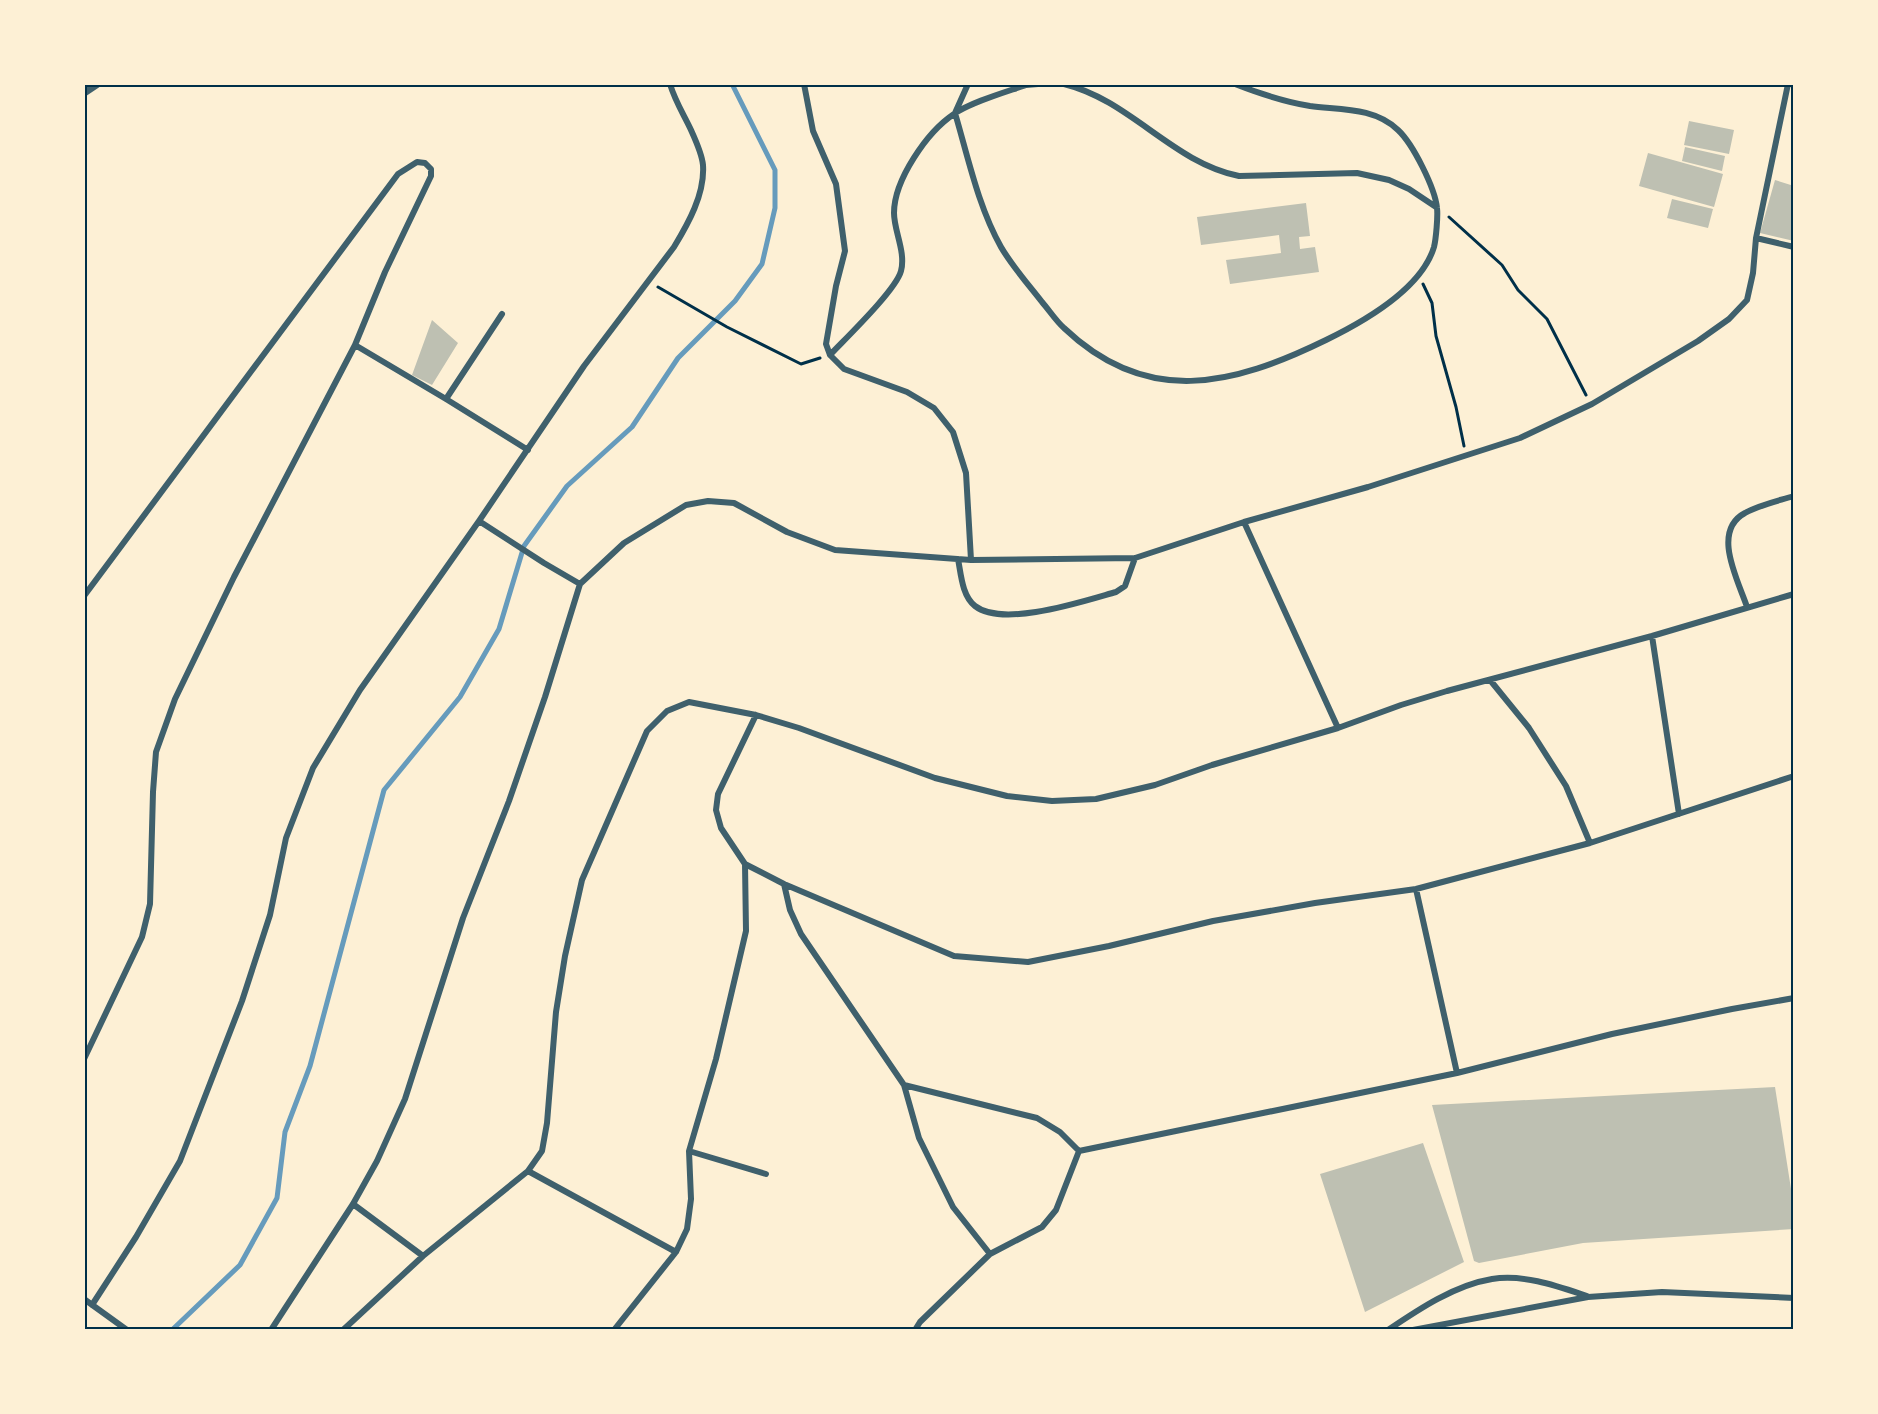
<svg xmlns="http://www.w3.org/2000/svg" width="1878" height="1414" viewBox="0 0 1878 1414" font-family="'Nunito Sans',sans-serif">
  <style>
    .lines { fill: none; stroke-linecap: round; stroke-linejoin: round }
    .stream { stroke: #669bbc; stroke-width: 5 }
    .building { fill: #bec0b2 }
    .path { stroke: #003049; stroke-width: 3 }
    .minor { stroke: #3f606c; stroke-width: 6 }
    .tertiary { stroke: #3f606c; stroke-width: 9 }
    .neatline { fill: none; stroke: #003049; stroke-width: 2 }
  </style>
  <rect width="100%" height="100%" fill="#fdf0d5"/>
  <g class="lines">
    <path class="stream" d="M172 1330 240 1265 277 1198 285 1132 310 1066 384 790 460 697 499 629 524 546 567 486 632 427 678 358 735 301 762 264 775 208V170L732 84"/>
  </g>
  <path class="building" d="M1689 121 1734 130 1729 154 1684 145Z
    M1685 147 1725 156 1722 171 1682 161Z
    M1648 153 1723 174 1714 207 1639 186Z
    M1775 180 1794 186V241L1760 233Z
    M1672 199 1713 209 1708 228 1667 218Z
    M1306 203 1310 236 1299 237 1300 249 1315 247 1319 272 1230 284 1226 260 1281 253 1279 235 1201 245 1197 217Z
    M432 320 458 343 432 385 412 375Z
    M1775 1087 1794 1208V1229L1583 1243 1479 1263 1474 1261 1432 1105Z
    M1423 1143 1464 1262 1365 1312 1320 1174Z"/>
  <g class="lines">
    <path class="path" d="M1449 217 1502 265 1518 290 1547 319 1586 395
      M1423 284 1432 303 1436 336 1456 407 1464 446
      M658 287 727 327 801 364 820 358"/>
    <path class="minor" d="M804 84 813 131 836 184 845 251 836 286 826 344 830 355 844 369 907 392 934 408 953 432 966 473 971 560
      M968 84 955 113C968 157 978 206 1001 247 1012 266 1028 284 1042 302 1049 310 1056 321 1064 328 1147 407 1232 386 1326 340 1363 322 1421 290 1434 247 1436 239 1438 216 1437 208 1435 188 1413 144 1398 130 1374 107 1340 110 1310 106 1285 102 1258 93 1235 84
      M1064 84C1130 100 1173 163 1239 176L1357 173 1389 180 1409 189 1436 207
      M1756 238 1794 247
      M355 345 446 399 528 450
      M830 355C846 338 896 290 901 271 906 252 894 231 894 213 894 180 927 132 954 114 971 102 1006 92 1026 85L1038 84
      M446 399 502 314
      M479 521 544 563 580 584
      M1244 522 1338 728
      M958 559C961 574 962 596 975 606 1003 628 1084 601 1116 592L1125 586 1135 558
      M84 596 398 174 417 162 425 163 431 169V176L385 272 355 345 234 577 175 699 156 752 153 792 150 904 142 937 84 1059
      M1747 607C1738 580 1711 531 1745 513 1759 505 1778 501 1794 496
      M1652 636 1679 814
      M1490 680 1529 728 1566 786 1590 843
      M756 715 718 794 716 810 721 828 745 864 784 884 954 956 1028 962 1109 946 1213 921 1315 903 1416 889 1590 843 1794 776
      M84 798V812
      M784 884 790 910 801 934 904 1085 919 1138 953 1207 990 1254
      M1416 889 1457 1073
      M904 1085 1037 1118 1060 1132 1079 1151
      M689 1151 766 1174
      M1079 1151 1457 1073 1612 1034 1732 1009 1794 998
      M528 1171 676 1252
      M353 1204 423 1256
      M84 1299 127 1330
      M92 1305 136 1237 180 1161 242 1001 270 915 286 838 313 768 360 690 479 521 584 366 674 247C688 224 705 194 703 165 702 154 696 141 691 130 684 115 675 101 670 84
      M271 1330 353 1204 377 1161 405 1099 463 918 509 801 545 697 580 584 624 543 686 505 708 501 734 503 787 532 835 550 971 560 1135 558 1244 522 1368 487 1520 438 1592 404 1698 341 1729 319 1747 300 1753 273 1756 238 1788 84
      M343 1330 423 1256 528 1171 542 1151 547 1123 556 1012 565 956 582 880 647 731 667 711 689 702 756 715 799 728 935 778 1007 796 1052 801 1096 799 1155 785 1212 765 1338 728 1401 705 1447 691 1652 636 1794 594
      M614 1330 676 1252 687 1229 691 1199 689 1151 716 1059 746 931 745 864
      M915 1330 920 1322 990 1254 1042 1227 1056 1210 1079 1151
      M1388 1330C1419 1309 1455 1285 1492 1279 1524 1274 1557 1286 1587 1296
      M1413 1330 1588 1297 1662 1292 1794 1298"/>
    <path class="tertiary" d="M84 92 96 84"/>
  </g>
  <rect width="1878" height="1414" fill="none" stroke="#fdf0d5" stroke-width="171"/>
  <rect x="86" y="86" width="1706" height="1242" class="neatline"/>
</svg>
